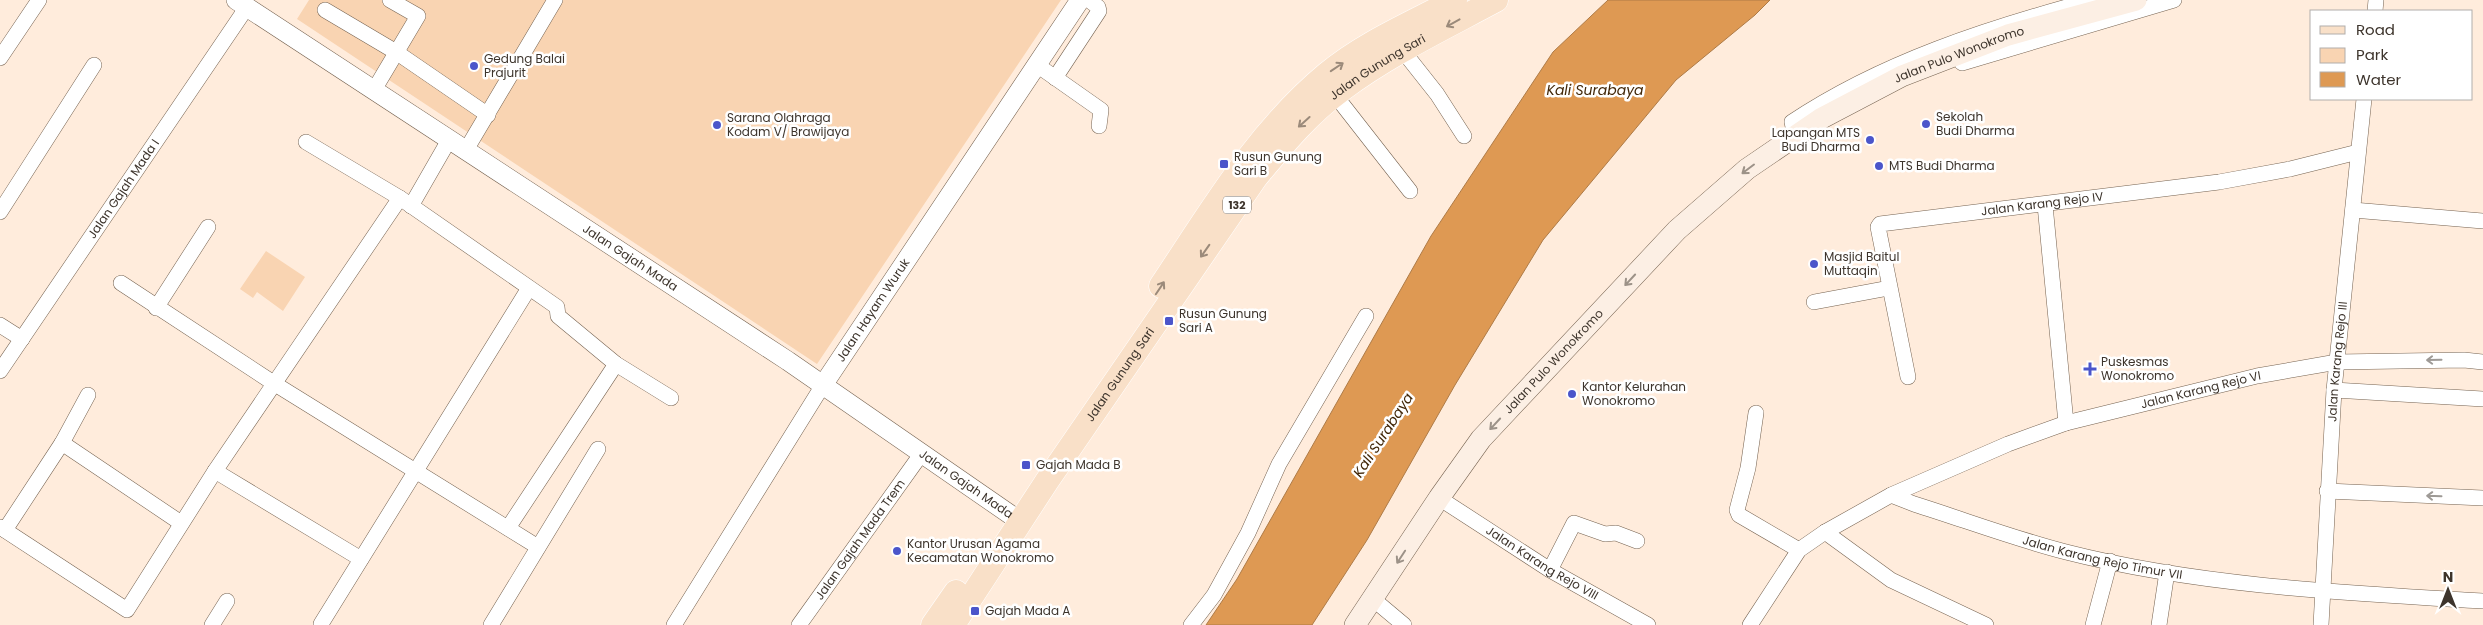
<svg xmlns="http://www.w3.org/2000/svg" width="2483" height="625" viewBox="0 0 2483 625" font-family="Poppins,sans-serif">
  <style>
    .green { fill: #f9d4b2 }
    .water { fill: #de9953; stroke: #ae7b47 }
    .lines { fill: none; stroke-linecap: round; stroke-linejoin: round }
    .minor-casing { stroke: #766351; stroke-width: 16 }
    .tertiary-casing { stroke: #766351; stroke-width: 20 }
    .secondary-casing { stroke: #766351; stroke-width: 22 }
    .primary-casing { stroke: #fff; stroke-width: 25 }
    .minor { stroke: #fff; stroke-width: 15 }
    .tertiary { stroke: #fff; stroke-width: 19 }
    .secondary { stroke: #fcefe4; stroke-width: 21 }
    .primary { stroke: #f9e0c8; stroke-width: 24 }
    .oneway { stroke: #9b8a7a }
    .oneway2 { stroke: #9c9288 }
    .oneway3 { stroke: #9e9a96 }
    .poi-dot { fill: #4b55ca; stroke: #fff; stroke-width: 2 }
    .labels { text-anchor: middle; stroke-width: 5; stroke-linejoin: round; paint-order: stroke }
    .shield { fill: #fff; stroke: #77716b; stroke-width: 1 }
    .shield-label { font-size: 11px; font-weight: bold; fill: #3d342c }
    .street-label { font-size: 12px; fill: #3d342c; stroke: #fff }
    .poi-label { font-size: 12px; fill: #3d342c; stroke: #fff; text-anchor: start }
    .water-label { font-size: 14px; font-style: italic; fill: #412607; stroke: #fff }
  </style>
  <rect width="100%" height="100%" fill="#ffecdc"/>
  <path class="green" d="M309 0H1061L817 364 297 19Z
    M266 251 305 277 283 311 257 292 253 298 240 289Z"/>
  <path class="water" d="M1608 0H1770L1755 15 1676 80 1543 240 1455 385 1367 540 1312 625H1206L1237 579 1431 236 1553 52Z"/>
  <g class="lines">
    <g class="minor-casing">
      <g id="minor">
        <path d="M325 10 396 52 488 115"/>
        <path d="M2375 11 2376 0"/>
        <path d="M1403 51 1437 94 1464 136"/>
        <path d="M0 58 39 0"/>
        <path d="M1962 63 2174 0"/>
        <path d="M1037 65 1101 110 1099 126"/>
        <path d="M1055 78 1099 11 1098 7 1089 0"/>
        <path d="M374 90 418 16 390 0"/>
        <path d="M1335 95 1410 191"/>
        <path d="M1795 136 1792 122C1882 62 1988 28 2092 0"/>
        <path d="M306 142 400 198 557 307 558 316 616 364 671 398"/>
        <path d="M466 150 555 0"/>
        <path d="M2045 205 2066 423"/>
        <path d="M411 206 449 140"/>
        <path d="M2353 210 2483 221"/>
        <path d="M0 212 94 65"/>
        <path d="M121 283 275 384 538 547"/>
        <path d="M1814 302 1889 288"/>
        <path d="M156 308 208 227"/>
        <path d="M0 325 22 339"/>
        <path id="s1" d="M0 371 247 7"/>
        <path id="s2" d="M1908 377 1878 227 1880 224 2219 182 2290 169 2358 152"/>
        <path d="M2334 390 2483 399"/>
        <path d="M1756 413 1748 468 1737 510 1739 515 1799 550"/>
        <path d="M62 443 181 523"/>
        <path d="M215 471 361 559"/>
        <path d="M2327 491 2483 498"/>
        <path id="s3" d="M1891 495 1914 504C1965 520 2015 539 2066 552 2199 586 2346 593 2483 601"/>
        <path id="s4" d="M1439 498 1550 570 1648 625"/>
        <path d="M0 527 127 610 215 471 400 198"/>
        <path d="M508 528 616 364"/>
        <path d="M5 530 62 443 88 395"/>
        <path d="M1825 532 1891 580 1986 625"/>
        <path d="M1550 570 1574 523 1605 534 1616 533 1637 541"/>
        <path d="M1373 599 1404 625"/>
        <path d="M321 624 529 288"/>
        <path d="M212 625 227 601"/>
        <path d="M491 625 598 449"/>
        <path d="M674 625 823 385"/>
        <path id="s5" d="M799 625 922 453"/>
        <path d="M1191 625 1214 595 1248 533 1279 464 1366 316"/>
        <path id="s6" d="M1750 625 1799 550 1825 532 1891 495 2008 444 2066 423 2257 376 2337 362 2464 360 2483 362"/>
        <path d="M2093 625 2110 561"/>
        <path d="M2159 625 2167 572"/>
        <path id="s7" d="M2321 625 2334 390 2364 99"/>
      </g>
    </g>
    <g class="tertiary-casing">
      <g id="tertiary">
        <path id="s8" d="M236 0 788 361 1021 522"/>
        <path id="s9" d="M823 385 1080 0"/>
      </g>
    </g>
    <g class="secondary-casing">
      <g id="secondary">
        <path id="s10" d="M1355 625 1439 498 1481 439 1677 230 1747 169 1822 118 1902 76 2008 35 2136 0"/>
      </g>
    </g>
    <g class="primary-casing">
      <g id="primary">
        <path d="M1161 286C1211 211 1257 132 1327 74 1364 43 1412 23 1455 0"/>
        <path d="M933 625 956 592"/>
        <path id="s11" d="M953 625 1047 481 1256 177C1282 146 1308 114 1341 90 1389 54 1444 28 1496 0"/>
      </g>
    </g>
    <use href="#minor" class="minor"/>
    <use href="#tertiary" class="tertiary"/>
    <use href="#secondary" class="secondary"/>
    <use href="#primary" class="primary"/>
  </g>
  <defs><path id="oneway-shaft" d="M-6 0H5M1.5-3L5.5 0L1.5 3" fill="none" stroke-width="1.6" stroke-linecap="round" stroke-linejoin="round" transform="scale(1.25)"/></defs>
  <g class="oneway">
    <use href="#oneway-shaft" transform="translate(1453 23) rotate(151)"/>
    <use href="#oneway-shaft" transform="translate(1337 67) rotate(-34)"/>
    <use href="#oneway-shaft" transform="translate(1304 122) rotate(138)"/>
    <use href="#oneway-shaft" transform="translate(1205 251) rotate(125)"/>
    <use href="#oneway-shaft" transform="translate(1160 288) rotate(-56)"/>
  </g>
  <g class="oneway2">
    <use href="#oneway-shaft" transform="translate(1748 169) rotate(143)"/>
    <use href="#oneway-shaft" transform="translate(1630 280) rotate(133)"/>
    <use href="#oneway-shaft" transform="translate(1495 424) rotate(133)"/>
    <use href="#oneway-shaft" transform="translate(1401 557) rotate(123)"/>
  </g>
  <g class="oneway3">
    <use href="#oneway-shaft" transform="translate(2434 360) rotate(179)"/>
    <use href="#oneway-shaft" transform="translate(2434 496) rotate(-178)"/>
  </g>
  <g class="poi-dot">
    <circle cx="474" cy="66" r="5"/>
    <circle cx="1926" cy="124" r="5"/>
    <circle cx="717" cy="125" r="5"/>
    <circle cx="1870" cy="140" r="5"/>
    <rect x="1219" y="159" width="10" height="10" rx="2.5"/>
    <circle cx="1879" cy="166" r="5"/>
    <circle cx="1814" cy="264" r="5"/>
    <rect x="1164" y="316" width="10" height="10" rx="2.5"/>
    <path d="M2087.5 361.5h5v5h5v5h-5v5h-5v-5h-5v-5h5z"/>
    <circle cx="1572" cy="394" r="5"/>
    <rect x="1021" y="460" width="10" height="10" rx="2.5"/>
    <circle cx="897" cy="551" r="5"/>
    <rect x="970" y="606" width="10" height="10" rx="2.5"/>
  </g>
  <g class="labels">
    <rect class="shield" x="1223" y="196.5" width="28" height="17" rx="4"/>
    <g class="shield-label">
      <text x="1237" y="209">132</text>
    </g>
    <g class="street-label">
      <text dy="4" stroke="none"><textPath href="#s10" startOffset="846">Jalan Pulo Wonokromo</textPath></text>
      <text dy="4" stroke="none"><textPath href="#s11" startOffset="706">Jalan Gunung Sari</textPath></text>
      <text dy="4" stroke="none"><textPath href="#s1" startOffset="220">Jalan Gajah Mada I</textPath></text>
      <text dy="4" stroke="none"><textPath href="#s2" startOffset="320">Jalan Karang Rejo IV</textPath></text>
      <text dy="4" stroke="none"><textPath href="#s8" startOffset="471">Jalan Gajah Mada</textPath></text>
      <text dy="4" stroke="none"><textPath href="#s9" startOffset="90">Jalan Hayam Wuruk</textPath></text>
      <text dy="4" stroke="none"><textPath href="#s10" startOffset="331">Jalan Pulo Wonokromo</textPath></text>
      <text dy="4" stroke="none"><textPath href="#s7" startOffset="264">Jalan Karang Rejo III</textPath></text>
      <text dy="4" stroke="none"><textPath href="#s11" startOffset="301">Jalan Gunung Sari</textPath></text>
      <text dy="4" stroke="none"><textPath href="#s6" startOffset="525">Jalan Karang Rejo VI</textPath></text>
      <text dy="4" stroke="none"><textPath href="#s8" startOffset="876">Jalan Gajah Mada</textPath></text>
      <text dy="4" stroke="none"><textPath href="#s5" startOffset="105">Jalan Gajah Mada Trem</textPath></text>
      <text dy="4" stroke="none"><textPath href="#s3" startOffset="221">Jalan Karang Rejo Timur VII</textPath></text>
      <text dy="4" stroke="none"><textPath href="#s4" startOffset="122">Jalan Karang Rejo VIII</textPath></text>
    </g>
    <g class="poi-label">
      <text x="484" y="63">Gedung Balai<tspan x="484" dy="14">Prajurit</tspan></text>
      <text x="1936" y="121">Sekolah<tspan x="1936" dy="14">Budi Dharma</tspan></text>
      <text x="727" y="122">Sarana Olahraga<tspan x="727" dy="14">Kodam V/ Brawijaya</tspan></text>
      <text x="1860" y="137" text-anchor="end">Lapangan MTS<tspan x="1860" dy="14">Budi Dharma</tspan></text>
      <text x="1234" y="161">Rusun Gunung<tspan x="1234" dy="14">Sari B</tspan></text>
      <text x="1889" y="170">MTS Budi Dharma</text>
      <text x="1824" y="261">Masjid Baitul<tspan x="1824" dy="14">Muttaqin</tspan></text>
      <text x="1179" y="318">Rusun Gunung<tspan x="1179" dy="14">Sari A</tspan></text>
      <text x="2101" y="366">Puskesmas<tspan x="2101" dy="14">Wonokromo</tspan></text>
      <text x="1582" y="391">Kantor Kelurahan<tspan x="1582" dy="14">Wonokromo</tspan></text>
      <text x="1036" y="469">Gajah Mada B</text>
      <text x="907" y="548">Kantor Urusan Agama<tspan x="907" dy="14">Kecamatan Wonokromo</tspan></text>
      <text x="985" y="615">Gajah Mada A</text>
    </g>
    <g class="water-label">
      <text x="1595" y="95">Kali Surabaya</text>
      <text transform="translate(1383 435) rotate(-57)" y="5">Kali Surabaya</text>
    </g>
  </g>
  <rect x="2310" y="10" width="162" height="90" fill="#ffffff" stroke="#b1aeab"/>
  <rect x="2320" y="26" width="25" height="8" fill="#f9e0c8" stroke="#b1aeab"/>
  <text x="2356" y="35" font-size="15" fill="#3d342c">Road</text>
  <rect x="2320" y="48" width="25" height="15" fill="#f9d4b2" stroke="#b1aeab"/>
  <text x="2356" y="60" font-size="15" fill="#3d342c">Park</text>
  <rect x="2320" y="72" width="25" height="15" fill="#de9953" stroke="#b1aeab"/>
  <text x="2356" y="85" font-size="15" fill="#3d342c">Water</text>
  <g transform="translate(2448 590)" stroke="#ffffff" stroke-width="4" paint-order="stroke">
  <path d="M0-4L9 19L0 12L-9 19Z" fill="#3d342c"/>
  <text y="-8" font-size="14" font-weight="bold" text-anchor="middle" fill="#3d342c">N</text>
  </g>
</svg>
